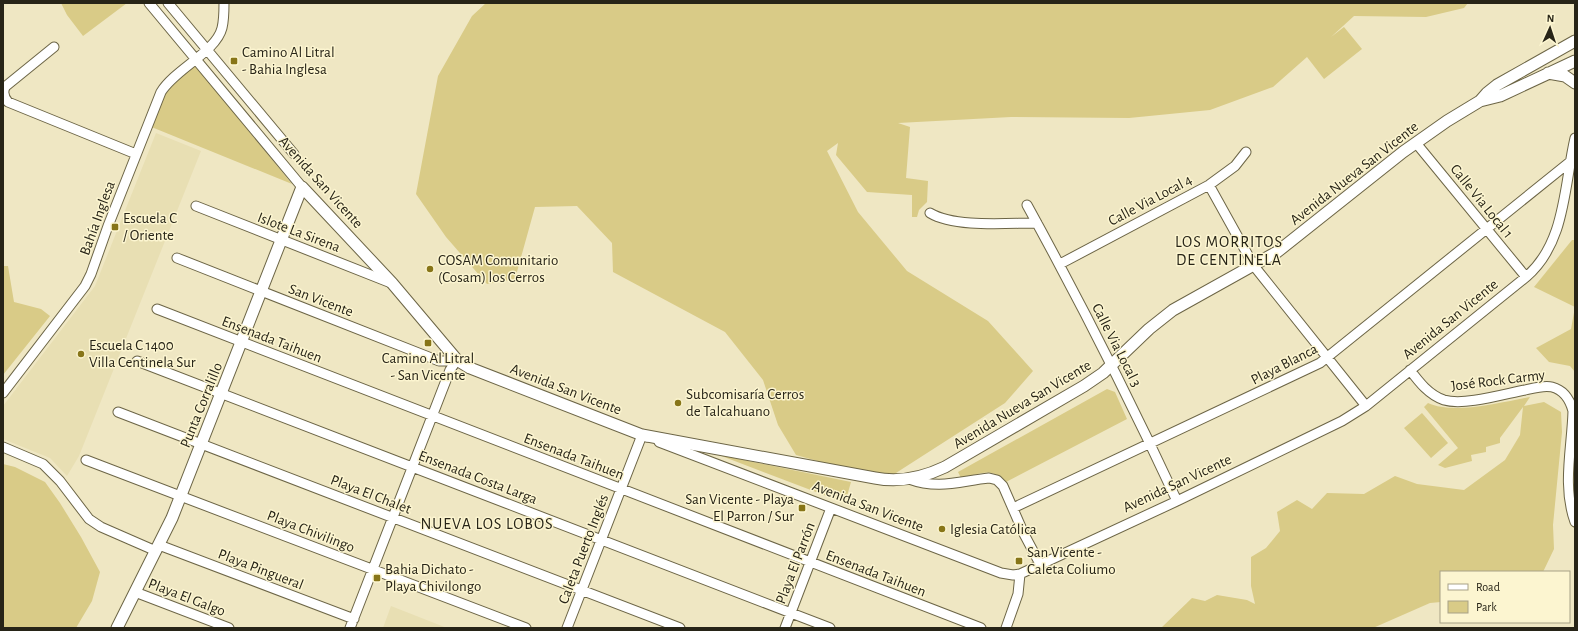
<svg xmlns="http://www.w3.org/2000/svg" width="1578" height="631" viewBox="0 0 1578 631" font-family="'Alegreya Sans',sans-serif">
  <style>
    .built { fill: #e8dfb3 }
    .green { fill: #d9cb87 }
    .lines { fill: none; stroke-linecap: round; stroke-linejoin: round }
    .minor-casing { stroke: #6c6546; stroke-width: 11 }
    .tertiary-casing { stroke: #6c6546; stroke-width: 13 }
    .minor { stroke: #fff; stroke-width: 9 }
    .tertiary { stroke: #fff; stroke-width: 11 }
    .poi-dot { fill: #877518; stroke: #fcf5d0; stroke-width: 1.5 }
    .labels { text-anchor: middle; stroke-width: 3; stroke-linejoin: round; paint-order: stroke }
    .poi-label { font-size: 15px; fill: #272417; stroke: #fcf5d0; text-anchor: start }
    .street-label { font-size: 15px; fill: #272417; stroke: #fcf5d0 }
    .neighbourhood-label { font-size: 16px; letter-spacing: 1px; fill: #272417; stroke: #fcf5d0 }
  </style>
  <rect width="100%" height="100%" fill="#efe7c3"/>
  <path class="built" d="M156 133 201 151 79 456 67 476 50 458 3 439V406L95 286Z
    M391 606 447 628H383Z"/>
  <path class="green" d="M61 3H127L83 36 67 15Z
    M486 3H1468L1464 8 1426 17 1354 16 1331 37 1344 27 1362 49 1324 79 1307 57 1273 87 1210 110 1129 118 1011 117 898 123 910 127 906 178 928 181 927 202 919 210 917 217H912V195L867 192 836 155 838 143 827 151 858 212 907 271 988 321 1033 371 1005 403 885 480 796 455 778 425 763 380 725 332 613 272 612 243 577 206 535 207 515 279 487 284 446 237 416 194 438 76 472 16Z
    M194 64 292 184 149 126 168 84Z
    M1572 240H1575V372L1570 366 1549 362 1536 348 1571 329 1575 307 1534 287Z
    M3 266H8L14 302 41 309 50 316 3 375Z
    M1107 389 1115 392 1127 419 1006 482C990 466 981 474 961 478L958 472Z
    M1530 397 1524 406 1544 402 1561 412 1562 432 1553 525 1554 549 1543 572H1441V602L1430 603 1373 628H1161L1192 598 1205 601 1217 595 1247 600 1255 604 1251 586V557L1266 548 1280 531 1277 512 1297 500 1312 509 1327 493 1364 494 1395 476 1417 484 1464 490 1505 460 1520 435 1523 407 1500 438V443L1486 447V452L1471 455 1472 461 1445 468 1438 465 1458 448 1424 407 1428 403C1454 415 1502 402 1530 397Z
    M1422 413 1448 443 1431 458 1404 428Z
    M719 455 851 482 845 503Z
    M3 464 15 467 45 482 60 503 81 537 100 572 92 601 76 628H3Z"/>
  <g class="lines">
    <g class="minor-casing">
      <path id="minor" d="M149 3 302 187
        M168 3 294 154
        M54 47 6 86C2 91 4 97 8 102L136 154
        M1416 143 1526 277
        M1209 185 1254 266 1366 406
        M1027 205C1081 303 1130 400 1177 501
        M196 206 391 283
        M930 213C955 228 1007 223 1037 223
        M177 258 439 361H451L457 360
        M1060 264 1209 185 1235 166 1246 152
        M157 309 981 628
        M137 361 830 628
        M1410 370C1419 382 1429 395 1444 400 1464 406 1504 394 1525 390 1534 388 1544 385 1552 387 1564 390 1570 400 1573 411 1572 448 1562 486 1575 522
        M3 393 85 286 91 274 108 226 161 92C175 69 216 52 222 28 224 20 224 11 224 3
        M118 412 680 628
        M659 442 1001 573 1013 575 1020 574 1177 501 1342 421 1366 406 1526 277C1566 243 1564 185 1575 138
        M3 447 43 464 60 481 89 519 101 527 156 551
        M86 460 526 628
        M909 479C939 490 960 481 989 478L997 480 1003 486 1024 534 1040 564
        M1013 508 1320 363 1571 161
        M159 545 354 619
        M135 592 229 628
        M350 628 450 370 457 360
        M567 628 642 435 647 437
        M785 628 831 508
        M1006 628 1018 594 1020 574"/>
    </g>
    <g class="tertiary-casing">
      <path id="tertiary" d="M1548 73 1565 76 1575 83
        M1480 101 1487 93 1497 85 1575 41
        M117 628 172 518 302 187 392 283 457 360 470 368 642 435 875 478C900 483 922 478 945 467L1084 386 1103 373 1149 329 1173 310 1277 252 1403 152 1447 121 1480 101 1500 96 1575 61"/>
    </g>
    <use href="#minor" class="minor"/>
    <use href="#tertiary" class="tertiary"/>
  </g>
  <g class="poi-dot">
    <rect x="230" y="57" width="8" height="8" rx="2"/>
    <rect x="111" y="223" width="8" height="8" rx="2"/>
    <circle cx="430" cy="269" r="4"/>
    <rect x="424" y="339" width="8" height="8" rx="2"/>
    <circle cx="81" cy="354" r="4"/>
    <circle cx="678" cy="403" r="4"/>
    <rect x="798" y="504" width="8" height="8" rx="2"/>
    <circle cx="942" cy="529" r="4"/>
    <rect x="1015" y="557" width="8" height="8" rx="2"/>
    <rect x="373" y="574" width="8" height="8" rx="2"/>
  </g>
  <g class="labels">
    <g class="poi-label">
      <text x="242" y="57">Camino Al Litral<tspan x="242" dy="17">- Bahia Inglesa</tspan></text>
      <text x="123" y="223">Escuela C<tspan x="123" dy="17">/ Oriente</tspan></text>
      <text x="438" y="265">COSAM Comunitario<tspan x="438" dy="17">(Cosam) los Cerros</tspan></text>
      <text x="89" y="350">Escuela C 1400<tspan x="89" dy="17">Villa Centinela Sur</tspan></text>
      <text x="428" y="363" text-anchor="middle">Camino Al Litral<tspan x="428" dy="17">- San Vicente</tspan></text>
      <text x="686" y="399">Subcomisaría Cerros<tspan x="686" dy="17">de Talcahuano</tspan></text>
      <text x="794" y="504" text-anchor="end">San Vicente - Playa<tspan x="794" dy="17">El Parron / Sur</tspan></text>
      <text x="950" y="534">Iglesia Católica</text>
      <text x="1027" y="557">San Vicente -<tspan x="1027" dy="17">Caleta Coliumo</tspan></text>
      <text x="385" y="574">Bahia Dichato -<tspan x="385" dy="17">Playa Chivilongo</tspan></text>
    </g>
    <g class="street-label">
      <text transform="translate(1354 173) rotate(-38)" y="5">Avenida Nueva San Vicente</text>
      <text transform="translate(321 182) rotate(48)" y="5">Avenida San Vicente</text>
      <text transform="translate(1150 200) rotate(-28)" y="5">Calle Via Local 4</text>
      <text transform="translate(1482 201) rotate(51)" y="5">Calle Via Local 1</text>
      <text transform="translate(97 218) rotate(-70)" y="5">Bahía Inglesa</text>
      <text transform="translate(299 232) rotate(21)" y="5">Islote La Sirena</text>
      <text transform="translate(321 300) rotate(21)" y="5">San Vicente</text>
      <text transform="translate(1450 319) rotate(-39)" y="5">Avenida San Vicente</text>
      <text transform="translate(272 339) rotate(21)" y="5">Ensenada Taihuen</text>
      <text transform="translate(1117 345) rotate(63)" y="5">Calle Via Local 3</text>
      <text transform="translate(1284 364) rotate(-27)" y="5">Playa Blanca</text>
      <text transform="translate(1498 380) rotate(-7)" y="5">José Rock Carmy</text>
      <text transform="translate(566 389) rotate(21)" y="5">Avenida San Vicente</text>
      <text transform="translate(1022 404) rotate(-31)" y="5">Avenida Nueva San Vicente</text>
      <text transform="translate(201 405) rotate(-68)" y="5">Punta Corralillo</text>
      <text transform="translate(574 456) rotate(21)" y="5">Ensenada Taihuen</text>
      <text transform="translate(478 477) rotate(21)" y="5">Ensenada Costa Larga</text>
      <text transform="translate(1177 483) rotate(-25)" y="5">Avenida San Vicente</text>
      <text transform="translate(371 494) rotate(21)" y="5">Playa El Chalet</text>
      <text transform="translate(868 506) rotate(21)" y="5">Avenida San Vicente</text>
      <text transform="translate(311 531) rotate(21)" y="5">Playa Chivilingo</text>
      <text transform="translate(583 549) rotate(-69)" y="5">Caleta Puerto Inglés</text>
      <text transform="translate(795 563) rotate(-69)" y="5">Playa El Parrón</text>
      <text transform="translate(261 569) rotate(21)" y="5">Playa Pingueral</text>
      <text transform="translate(876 573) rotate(21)" y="5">Ensenada Taihuen</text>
      <text transform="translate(187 597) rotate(21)" y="5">Playa El Galgo</text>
    </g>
    <g class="neighbourhood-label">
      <text x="1229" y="247">LOS MORRITOS<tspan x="1229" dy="18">DE CENTINELA</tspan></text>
      <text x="487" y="529">NUEVA LOS LOBOS</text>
    </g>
  </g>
  <rect width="1578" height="631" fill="none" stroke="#272417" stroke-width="8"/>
  <rect x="1440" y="571" width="130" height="52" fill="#fcf5d0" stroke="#a7a186"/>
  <rect x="1448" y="584" width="20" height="6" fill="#ffffff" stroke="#a7a186"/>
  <text x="1476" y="591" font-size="12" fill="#272417">Road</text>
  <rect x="1448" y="601" width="20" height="12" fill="#d9cb87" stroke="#a7a186"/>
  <text x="1476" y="611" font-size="12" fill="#272417">Park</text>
  <g transform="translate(1550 28) rotate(3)" stroke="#fcf5d0" stroke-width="3" paint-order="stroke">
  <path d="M0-3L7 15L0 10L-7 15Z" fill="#272417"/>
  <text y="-6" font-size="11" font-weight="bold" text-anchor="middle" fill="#272417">N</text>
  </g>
</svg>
